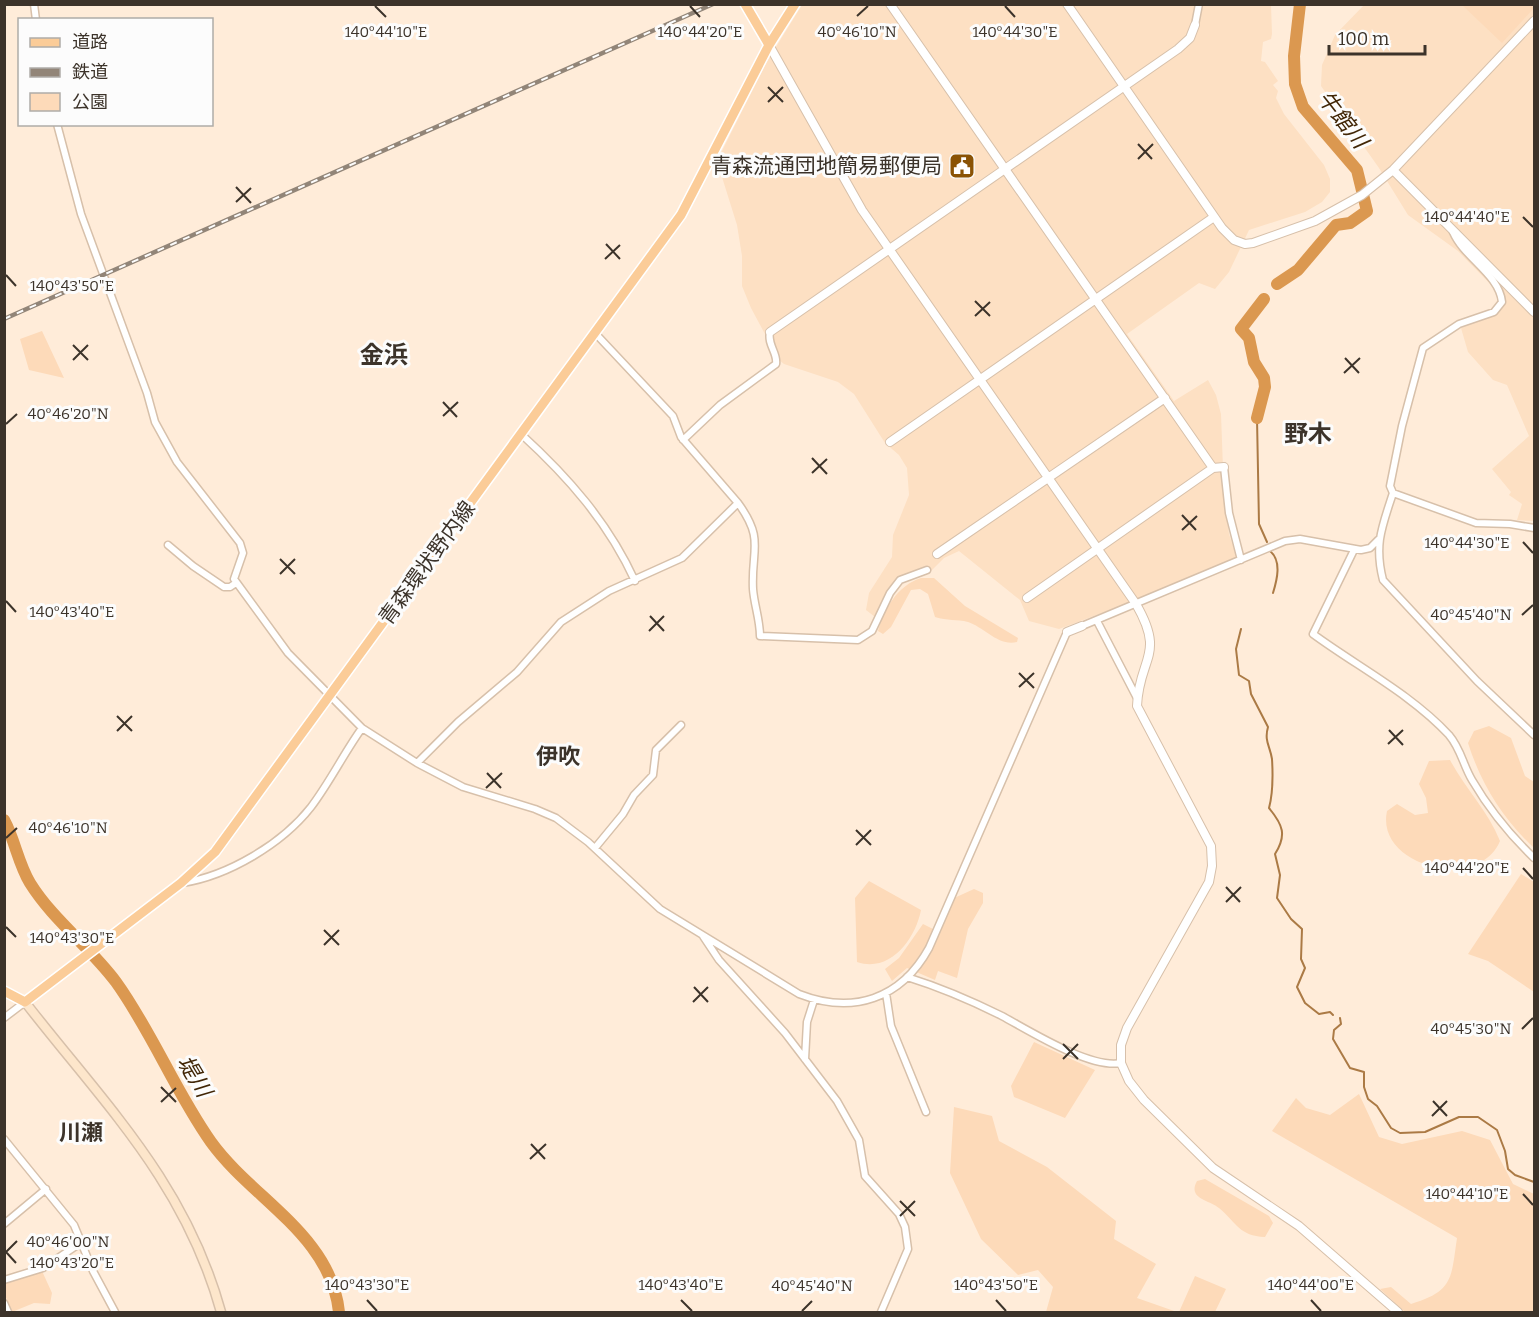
<svg xmlns="http://www.w3.org/2000/svg" width="1539" height="1317" viewBox="0 0 1539 1317" font-family="Bitter,'Noto Sans JP',serif">
  <style>
    .built { fill: #fde0c3 }
    .green { fill: #fddab9 }
    .lines { fill: none; stroke-linecap: round; stroke-linejoin: round }
    .stream { stroke: #ab7a45; stroke-width: 2 }
    .river { stroke: #db9850; stroke-width: 12 }
    .minor-casing { stroke: #d7c0aa; stroke-width: 9 }
    .tertiary-casing { stroke: #d7c0aa; stroke-width: 10 }
    .secondary-casing { stroke: #d7c0aa; stroke-width: 11 }
    .primary-casing { stroke: #fff; stroke-width: 12 }
    .minor { stroke: #fff; stroke-width: 6 }
    .tertiary { stroke: #fff; stroke-width: 8 }
    .secondary { stroke: #fde6cb; stroke-width: 8 }
    .primary { stroke: #fbcc98; stroke-width: 9 }
    .rail-casing { stroke: #928578; stroke-width: 4.5 }
    .rail { stroke: #fcfcfc; stroke-width: 2; stroke-dasharray: 7; stroke-linecap: butt }
    .ticks { fill: none; stroke: #3c332a; stroke-width: 2 }
    .labels { text-anchor: middle; stroke-width: 6; stroke-linejoin: round; paint-order: stroke }
    .poi-label { font-size: 21px; fill: #3c332a; stroke: #fcfcfc; text-anchor: end }
    .street-label { font-size: 21px; fill: #3c332a; stroke: #fcfcfc }
    .water-label { font-size: 22px; font-style: italic; fill: #412606; stroke: #fcfcfc }
    .neighbourhood-label { font-size: 22px; font-weight: bold; fill: #3c332a; stroke: #fcfcfc }
    .quarter-label { font-size: 24px; font-weight: bold; fill: #3c332a; stroke: #fcfcfc }
    .ticks-label { font-size: 15px; text-anchor: middle; fill: #3c332a; stroke: #fcfcfc; stroke-width: 6; stroke-linejoin: round; paint-order: stroke }
  </style>
  <rect width="100%" height="100%" fill="#ffecd9"/>
  <path class="built" d="M802 5H1271L1272 34 1271 39 1263 42 1261 61 1265 62 1278 81 1273 85 1278 91 1276 98 1284 114 1324 165 1330 179V192L1322 202 1305 212 1249 230 1229 272 1215 289 1199 283 1127 334 1174 401 1208 380 1216 395 1221 414 1224 496 1229 534 1237 558 1169 588 1059 629 1029 621 1020 600 959 551 944 558 930 572 902 581 875 617 866 610 869 593 892 557 893 535 909 495 907 468 899 455 885 443 854 394 838 382 784 364 779 360 751 308 742 286V256L737 225 717 161 766 63Z
    M1364 5H1534V521L1517 520 1522 504 1509 495 1511 492 1492 469 1529 436 1507 385 1493 380 1468 352 1461 328 1498 313 1499 293 1458 251 1408 215 1379 168 1321 86 1322 65 1335 35Z"/>
  <path class="green" d="M1462 5H1534V8L1502 43Z
    M42 331 64 378 29 370 20 339Z
    M921 578H934L965 606 1018 638 1017 642C999 647 984 627 968 622 957 619 947 621 935 617L928 594 920 589 911 590 891 627 883 634 878 631C884 609 898 585 921 578Z
    M1489 726 1511 738 1525 776 1534 782V848C1503 819 1481 784 1468 743L1474 731Z
    M1450 760C1465 788 1488 811 1500 841 1479 892 1375 867 1387 811L1397 804 1415 815 1428 813 1426 798 1419 784 1429 761Z
    M1521 874 1534 882V992L1488 961 1468 954Z
    M869 881 921 910C915 940 890 973 857 962L855 898Z
    M974 889 983 893V903L968 929 957 978 938 971 935 980 907 968 892 981 885 969 899 958 923 924 939 932 952 899Z
    M1034 1042 1095 1070 1065 1118 1014 1097 1011 1086Z
    M1359 1094 1379 1137 1402 1144 1462 1131 1490 1140 1513 1184 1534 1194V1312H1405L1380 1289 1391 1287 1411 1304C1454 1291 1451 1278 1457 1238L1272 1131 1296 1098 1306 1108 1330 1115Z
    M954 1107 992 1116 999 1141 1047 1167 1116 1221 1114 1239 1156 1264 1137 1298 1177 1312H1046L1053 1287 1038 1270 1018 1275 981 1239 950 1173Z
    M1205 1179 1269 1216 1273 1223 1265 1237C1239 1236 1237 1223 1219 1208 1210 1200 1187 1199 1197 1181Z
    M42 1271 52 1293 50 1304 34 1303 12 1312 5 1295 4 1283Z
    M1195 1276 1226 1289 1215 1312H1179Z"/>
  <g class="lines">
    <path class="stream" d="M1257 418 1259 524 1267 542
      M1270 551C1282 561 1277 580 1273 593
      M1241 629 1236 649 1239 675 1249 681 1251 694 1268 727C1264 741 1270 746 1272 759 1273 775 1273 793 1269 808 1283 825 1287 835 1275 854L1280 875 1277 898 1291 919 1302 929 1301 959 1305 968 1297 987 1305 1003 1319 1014 1330 1012 1333 1015
      M1340 1018 1341 1024 1334 1030 1333 1039 1350 1068 1364 1072V1087L1368 1099 1377 1106 1391 1128 1400 1133 1425 1132 1459 1117H1478L1497 1130 1505 1151 1508 1169 1515 1175 1534 1182"/>
    <path class="river" d="M1277 284 1298 270 1336 225 1350 223 1367 211 1357 170 1303 107 1295 84 1294 56 1300 4
      M1257 418 1265 387 1264 378 1254 362 1249 338 1241 329 1264 299
      M4 820C15 840 18 863 30 883 53 920 90 947 116 982 152 1032 175 1091 211 1142 252 1199 331 1235 339 1312"/>
    <g class="minor-casing">
      <path id="minor" d="M34 4 36 20
        M1195 25 1199 4
        M57 124 81 214 147 393 155 422 177 462 240 543 243 553 234 579 288 653 362 728 417 763 463 787 535 809 556 818 588 842 660 909 799 994C853 1015 901 999 929 948L1067 632
        M1453 232C1464 258 1499 274 1502 302L1494 312 1459 324 1423 348 1402 426 1390 486 1393 493C1382 527 1374 544 1383 580L1477 681 1534 735
        M595 333 673 416 681 437 738 503
        M521 434C568 477 608 522 635 581
        M683 440 720 405 776 364C778 353 767 345 770 332
        M1224 467 1229 513 1241 560
        M1393 493 1476 523 1510 524 1534 528
        M168 545 193 566 224 587H230L236 583
        M1354 550 1313 634C1358 667 1411 694 1449 735 1461 749 1463 765 1472 780 1489 809 1510 835 1534 858
        M1097 621 1137 698
        M1082 626 1285 541 1300 539 1361 550 1370 548 1378 540
        M417 763 458 722 517 672 561 622 609 591 682 558 738 503C765 540 751 549 753 589 754 604 760 620 760 636L858 640 872 631 890 593 900 580 927 570
        M595 848 623 814 634 795 653 775 656 750 681 725
        M182 883C228 876 282 844 311 807 330 782 344 753 362 728
        M703 936 719 960 785 1033 837 1101 859 1140 865 1176 899 1214 905 1227 908 1249 881 1312
        M907 977C939 987 972 1001 1002 1016 1030 1031 1090 1069 1121 1063
        M886 993 891 1026 926 1112
        M4 1018 25 1002
        M805 1059 807 1022 814 1000
        M4 1139 74 1225 93 1271 115 1312
        M4 1224 46 1189
        M4 1280 43 1268 82 1242
        M4 1303 8 1312"/>
    </g>
    <g class="tertiary-casing">
      <path id="tertiary" d="M890 4 1213 468 1224 467
        M1067 4 1222 228 1234 240 1245 244 1253 243 1315 221 1362 195 1393 170 1534 21
        M769 45 862 210 1136 604C1166 656 1139 657 1137 706L1211 846 1212 866 1209 882 1127 1028 1121 1045V1063L1129 1081 1144 1100 1213 1168 1299 1226 1398 1312
        M1393 170 1534 312
        M770 332 1178 49 1190 38 1195 25
        M890 442 1214 217
        M937 554 1165 398
        M1027 598 1213 468
        M1067 632 1082 626"/>
    </g>
    <g class="secondary-casing">
      <path id="secondary" d="M25 1002C105 1105 185 1182 221 1312"/>
    </g>
    <g class="primary-casing">
      <path id="primary" d="M745 4 769 45
        M4 991 25 1002 181 883 215 852 681 215 769 45 795 4"/>
    </g>
    <use href="#minor" class="minor"/>
    <use href="#tertiary" class="tertiary"/>
    <use href="#secondary" class="secondary"/>
    <use href="#primary" class="primary"/>
    <g class="rail-casing">
      <path id="rail" d="M4 319 713 4"/>
    </g>
    <use href="#rail" class="rail"/>
  </g>
  <path class="ticks" d="M375 6 386 17M690 6 700 17M1005 6 1015 17M857 16 868 6M768 87 783 102M768 102 783 87M1138 144 1152 159M1138 159 1153 144M236 187 251 203M236 202 251 188M1523 217 1533 227M606 244 620 259M605 259 620 245M6 275 16 286M975 301 990 316M975 316 990 302M73 345 88 360M1345 358 1359 373M73 360 88 345M1344 373 1360 358M443 402 457 417M443 416 458 402M6 424 17 414M812 458 827 474M812 473 827 459M1182 515 1196 530M1182 530 1197 516M1523 542 1533 553M280 559 295 574M280 574 295 559M6 601 16 612M1522 615 1533 605M650 616 664 631M649 631 664 616M1019 673 1034 688M1019 687 1034 673M117 716 132 731M1389 730 1403 745M117 731 132 716M1388 744 1403 730M487 773 501 788M486 788 502 773M856 830 871 845M6 838 17 828M856 845 871 830M1523 868 1533 879M1226 887 1240 902M1226 902 1241 887M6 927 16 937M324 930 339 945M324 945 339 930M694 987 708 1002M693 1002 708 987M1522 1029 1533 1018M1063 1044 1078 1059M1063 1059 1078 1044M161 1087 176 1102M1433 1101 1447 1116M161 1102 176 1088M1432 1116 1447 1101M531 1144 545 1159M530 1159 546 1144M1523 1194 1533 1205M900 1201 915 1216M900 1216 915 1201M6 1252 16 1263M6 1252 17 1241M367 1300 377 1311M681 1300 692 1311M996 1300 1006 1311M1311 1300 1321 1311M802 1311 812 1301"/>
  <defs>
    <g id="civic-square" transform="scale(1.35)"><rect x="-9" y="-9" width="18" height="18" rx="4" fill="#8a5305" stroke="#fcfcfc"/><path d="M-.6-6.5H3V-4.5H.6V-3L4-1V1h2V6H-6V1h2V-1L-.6-3ZM-1.2 2.5V6h2.4V2.5Z" fill="#fff"/></g>
  </defs>
  <g fill-rule="evenodd">
    <use href="#civic-square" x="962" y="166"/>
  </g>
  <g class="labels">
    <g class="poi-label">
      <text x="942" y="173">青森流通団地簡易郵便局</text>
    </g>
    <g class="street-label">
      <text transform="translate(427 563) rotate(-54)" y="7">青森環状野内線</text>
    </g>
    <g class="water-label">
      <text transform="translate(1343 119) rotate(52)" y="8">牛館川</text>
      <text transform="translate(195 1076) rotate(59)" y="8">堤川</text>
    </g>
    <g class="neighbourhood-label">
      <text x="558" y="764">伊吹</text>
      <text x="81" y="1140">川瀬</text>
    </g>
    <g class="quarter-label">
      <text x="384" y="363">金浜</text>
      <text x="1308" y="442">野木</text>
    </g>
  </g>
  <g class="ticks-label">
    <text x="857" y="37">40°46'10"N</text>
    <text x="386" y="37">140°44'10"E</text>
    <text x="700" y="37">140°44'20"E</text>
    <text x="1015" y="37">140°44'30"E</text>
    <text x="1467" y="222">140°44'40"E</text>
    <text x="72" y="291">140°43'50"E</text>
    <text x="68" y="419">40°46'20"N</text>
    <text x="1467" y="548">140°44'30"E</text>
    <text x="72" y="617">140°43'40"E</text>
    <text x="1471" y="620">40°45'40"N</text>
    <text x="68" y="833">40°46'10"N</text>
    <text x="1467" y="873">140°44'20"E</text>
    <text x="72" y="943">140°43'30"E</text>
    <text x="1471" y="1034">40°45'30"N</text>
    <text x="1467" y="1199">140°44'10"E</text>
    <text x="68" y="1247">40°46'00"N</text>
    <text x="72" y="1268">140°43'20"E</text>
    <text x="367" y="1290">140°43'30"E</text>
    <text x="681" y="1290">140°43'40"E</text>
    <text x="996" y="1290">140°43'50"E</text>
    <text x="1311" y="1290">140°44'00"E</text>
    <text x="812" y="1291">40°45'40"N</text>
  </g>
  <rect width="1539" height="1317" fill="none" stroke="#3c332a" stroke-width="12"/>
  <rect x="18" y="18" width="195" height="108" fill="#fcfcfc" stroke="#afaca8" stroke-width="1.5"/>
  <rect x="30" y="38" width="30" height="9" fill="#fbcc98" stroke="#afaca8" stroke-width="1.5"/>
  <text x="72" y="48" font-size="18" fill="#3c332a">道路</text>
  <rect x="30" y="68" width="30" height="9" fill="#928578" stroke="#afaca8" stroke-width="1.5"/>
  <text x="72" y="78" font-size="18" fill="#3c332a">鉄道</text>
  <rect x="30" y="93" width="30" height="18" fill="#fddab9" stroke="#afaca8" stroke-width="1.5"/>
  <text x="72" y="108" font-size="18" fill="#3c332a">公園</text>
  <path d="M1329 45v9h96v-9" fill="none" stroke="#3c332a" stroke-width="3"/>
  <text x="1338" y="45" font-size="18" fill="#3c332a" stroke="#fcfcfc" stroke-width="4.5" paint-order="stroke">100 m</text>
</svg>
